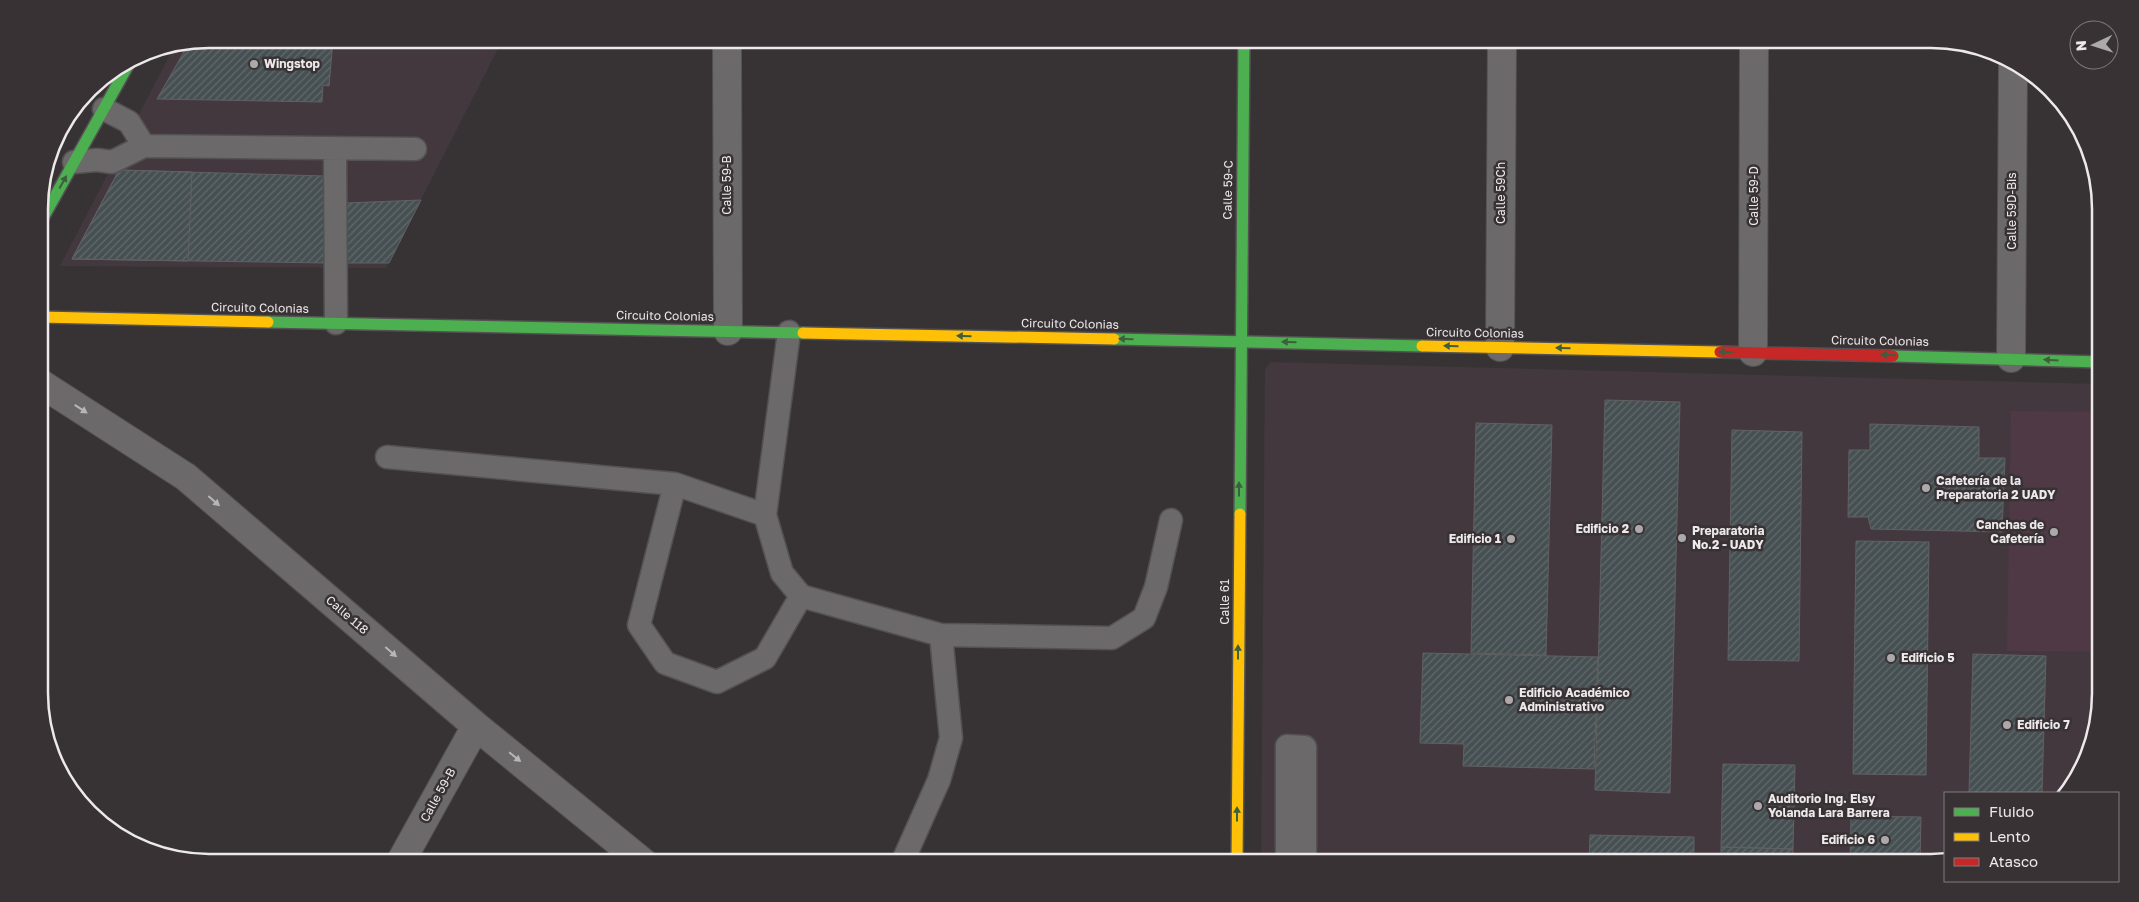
<svg xmlns="http://www.w3.org/2000/svg" width="2139" height="902" viewBox="0 0 2139 902" font-family="'Golos Text',sans-serif">
  <style>
    .built { fill: #43383e }
    .pitch { fill: #4e3945 }
    .building { fill: url(#building-hatch); stroke: #616162 }
    .lines { fill: none; stroke-linecap: round; stroke-linejoin: round }
    .lane-casing { stroke: #545152; stroke-width: 25 }
    .street-casing { stroke: #545152; stroke-width: 30 }
    .fast-casing { stroke: #545152; stroke-width: 14 }
    .slow-casing { stroke: #545152; stroke-width: 14 }
    .jam-casing { stroke: #545152; stroke-width: 14 }
    .lane { stroke: #6b696a; stroke-width: 22 }
    .street { stroke: #6b696a; stroke-width: 28 }
    .fast { stroke: #4caf50; stroke-width: 11 }
    .slow { stroke: #ffc107; stroke-width: 11 }
    .jam { stroke: #c62828; stroke-width: 11 }
    .oneway { fill: #3f5e3e }
    .oneway2 { fill: #b9b6b7 }
    .poi-dot { fill: #ada9ab; stroke: #383235; stroke-width: 2 }
    .labels { text-anchor: middle; stroke-width: 5; stroke-linejoin: round; paint-order: stroke }
    .poi-label { font-size: 12px; font-weight: bold; fill: #ede9eb; stroke: #383235; text-anchor: start }
    .street-label { font-size: 12px; fill: #ede9eb; stroke: #383235 }
    .rim { fill: none; stroke: #ede9eb; stroke-width: 2.5 }
  </style>
  <defs>
    <pattern id="building-hatch" width="6" height="6" patternUnits="userSpaceOnUse" patternTransform="scale(1.25)"><rect width="6" height="6" fill="#465052"/><path d="M-1 1l2-2M0 6l6-6M5 7l2-2" fill="none" stroke="#61696b"/></pattern>
  </defs>
  <rect width="100%" height="100%" fill="#373335"/>
  <path class="built" d="M503 39 386 268 60 266 175 45 202 40Z
    M1270 362 2099 384 2100 693 2087 758 2060 793H1945V862L1941 863H1261L1265 370Z"/>
  <path class="pitch" d="M2011 411 2099 412 2100 652 2007 651Z"/>
  <path class="building" d="M202 40H333L329 86 323 85 322 102 157 99 189 43Z
    M119 170 324 176 326 263 72 259Z
    M119 170 192 172 188 261 72 259Z
    M421 200 389 263H343L345 203Z
    M1605 400 1680 402 1670 793 1595 790Z
    M1476 423 1552 425 1546 655 1471 653Z
    M1870 424 1979 427V458H2005L2002 532 1871 529 1868 517H1848L1849 450H1870Z
    M1732 430 1802 432 1799 661 1728 660Z
    M1856 541 1929 542 1926 775 1853 774Z
    M1423 653 1598 657 1594 769 1463 766 1464 744 1420 743Z
    M1973 654 2046 656 2042 793H1969Z
    M1723 764 1795 765 1793 849 1721 847Z
    M1851 816 1921 817 1920 863H1850Z
    M1590 835 1694 837V863H1589Z
    M1721 847 1793 849 1792 863H1721Z"/>
  <g class="lines">
    <g class="lane-casing">
      <path id="lane" d="M104 109 129 122 144 146
        M335 148 336 323
        M74 162 97 160 112 162 144 146 415 149
        M789 332 765 515 782 573 801 596 941 635 951 738 939 780 902 863
        M387 457 675 484 765 515
        M675 484 639 625 665 663 717 682 765 658 801 596
        M941 635 1112 638 1144 618 1156 587 1171 520
        M1287 863V746L1305 747V863"/>
    </g>
    <g class="street-casing">
      <path id="street" d="M727 39 728 331
        M1500 347 1502 39
        M1753 352 1754 39
        M2011 358 2013 65
        M40 383 186 477 476 726 644 863
        M400 863 476 726"/>
    </g>
    <g class="fast-casing">
      <path id="fast" d="M39 225 131 60
        M268 322 803 333
        M1114 339 1422 346
        M1893 356 2099 362
        M1240 514 1244 39"/>
    </g>
    <g class="slow-casing">
      <path id="slow" d="M39 317 268 322
        M803 333 1114 339
        M1422 346 1720 352
        M1237 863 1240 514"/>
    </g>
    <g class="jam-casing">
      <path id="jam" d="M1720 352 1893 356"/>
    </g>
    <use href="#lane" class="lane"/>
    <use href="#street" class="street"/>
    <use href="#fast" class="fast"/>
    <use href="#slow" class="slow"/>
    <use href="#jam" class="jam"/>
  </g>
  <defs><path id="oneway-solid" d="M-6-.8H1V-3.2L6.5 0L1 3.2V.8H-6Z" transform="scale(1.25)"/></defs>
  <g class="oneway">
    <use href="#oneway-solid" transform="translate(63 182) rotate(-61)"/>
    <use href="#oneway-solid" transform="translate(964 336) rotate(-179)"/>
    <use href="#oneway-solid" transform="translate(1126 339) rotate(-179)"/>
    <use href="#oneway-solid" transform="translate(1289 342) rotate(-179)"/>
    <use href="#oneway-solid" transform="translate(1451 346) rotate(-179)"/>
    <use href="#oneway-solid" transform="translate(1563 348) rotate(-179)"/>
    <use href="#oneway-solid" transform="translate(1726 352) rotate(-179)"/>
    <use href="#oneway-solid" transform="translate(1888 355) rotate(-179)"/>
    <use href="#oneway-solid" transform="translate(2051 360) rotate(-177)"/>
    <use href="#oneway-solid" transform="translate(1239 489) rotate(-90)"/>
    <use href="#oneway-solid" transform="translate(1238 652) rotate(-90)"/>
    <use href="#oneway-solid" transform="translate(1237 814) rotate(-90)"/>
  </g>
  <g class="oneway2">
    <use href="#oneway-solid" transform="translate(81 409) rotate(33)"/>
    <use href="#oneway-solid" transform="translate(214 501) rotate(41)"/>
    <use href="#oneway-solid" transform="translate(391 652) rotate(41)"/>
    <use href="#oneway-solid" transform="translate(515 757) rotate(39)"/>
  </g>
  <g class="poi-dot">
    <circle cx="254" cy="64" r="5"/>
    <circle cx="1926" cy="488" r="5"/>
    <circle cx="1639" cy="529" r="5"/>
    <circle cx="2054" cy="532" r="5"/>
    <circle cx="1682" cy="538" r="5"/>
    <circle cx="1511" cy="539" r="5"/>
    <circle cx="1891" cy="658" r="5"/>
    <circle cx="1509" cy="700" r="5"/>
    <circle cx="2007" cy="725" r="5"/>
    <circle cx="1758" cy="806" r="5"/>
    <circle cx="1885" cy="840" r="5"/>
  </g>
  <g class="labels">
    <g class="poi-label">
      <text x="264" y="68">Wingstop</text>
      <text x="1936" y="485">Cafetería de la<tspan x="1936" dy="14">Preparatoria 2 UADY</tspan></text>
      <text x="2044" y="529" text-anchor="end">Canchas de<tspan x="2044" dy="14">Cafetería</tspan></text>
      <text x="1629" y="533" text-anchor="end">Edificio 2</text>
      <text x="1692" y="535">Preparatoria<tspan x="1692" dy="14">No.2 - UADY</tspan></text>
      <text x="1501" y="543" text-anchor="end">Edificio 1</text>
      <text x="1901" y="662">Edificio 5</text>
      <text x="1519" y="697">Edificio Académico<tspan x="1519" dy="14">Administrativo</tspan></text>
      <text x="2017" y="729">Edificio 7</text>
      <text x="1768" y="803">Auditorio Ing. Elsy<tspan x="1768" dy="14">Yolanda Lara Barrera</tspan></text>
      <text x="1875" y="844" text-anchor="end">Edificio 6</text>
    </g>
    <g class="street-label">
      <text transform="translate(727 185) rotate(-90)" y="4">Calle 59-B</text>
      <text transform="translate(1228 190) rotate(-89)" y="4">Calle 59-C</text>
      <text transform="translate(1501 193) rotate(-90)" y="4">Calle 59Ch</text>
      <text transform="translate(1754 196) rotate(-90)" y="4">Calle 59-D</text>
      <text transform="translate(2012 211) rotate(-90)" y="4">Calle 59D-Bis</text>
      <text transform="translate(260 308) rotate(1)" y="4">Circuito Colonias</text>
      <text transform="translate(665 316) rotate(1)" y="4">Circuito Colonias</text>
      <text transform="translate(1070 324) rotate(1)" y="4">Circuito Colonias</text>
      <text transform="translate(1475 333) rotate(1)" y="4">Circuito Colonias</text>
      <text transform="translate(1880 341) rotate(1)" y="4">Circuito Colonias</text>
      <text transform="translate(1225 602) rotate(-90)" y="4">Calle 61</text>
      <text transform="translate(347 615) rotate(41)" y="4">Calle 118</text>
      <text transform="translate(438 795) rotate(-61)" y="4">Calle 59-B</text>
    </g>
  </g>
  <path d="M0 0H2139V902H0ZM209 48H1931A161 161 0 0 1 2092 209V693A161 161 0 0 1 1931 854H209A161 161 0 0 1 48 693V209A161 161 0 0 1 209 48Z" fill="#383235" fill-rule="evenodd"/>
  <path class="rim" d="M209 48H1931A161 161 0 0 1 2092 209V693A161 161 0 0 1 1931 854H209A161 161 0 0 1 48 693V209A161 161 0 0 1 209 48Z"/>
  <rect x="1944" y="792" width="175" height="90" fill="#383235" stroke="#807b7e"/>
  <rect x="1954" y="808" width="25" height="8" fill="#4caf50" stroke="#807b7e"/>
  <text x="1989" y="817" font-size="15" fill="#ede9eb">Fluido</text>
  <rect x="1954" y="833" width="25" height="8" fill="#ffc107" stroke="#807b7e"/>
  <text x="1989" y="842" font-size="15" fill="#ede9eb">Lento</text>
  <rect x="1954" y="858" width="25" height="8" fill="#c62828" stroke="#807b7e"/>
  <text x="1989" y="867" font-size="15" fill="#ede9eb">Atasco</text>
  <g transform="translate(2094 45) rotate(266)"><circle r="24" fill="#383235" stroke="#807b7e"/>
  <path d="M0-4L9 19L0 12L-9 19Z" fill="#ada9ab"/>
  <text y="-8" font-size="14" font-weight="bold" text-anchor="middle" fill="#ede9eb">N</text>
  </g>
</svg>
